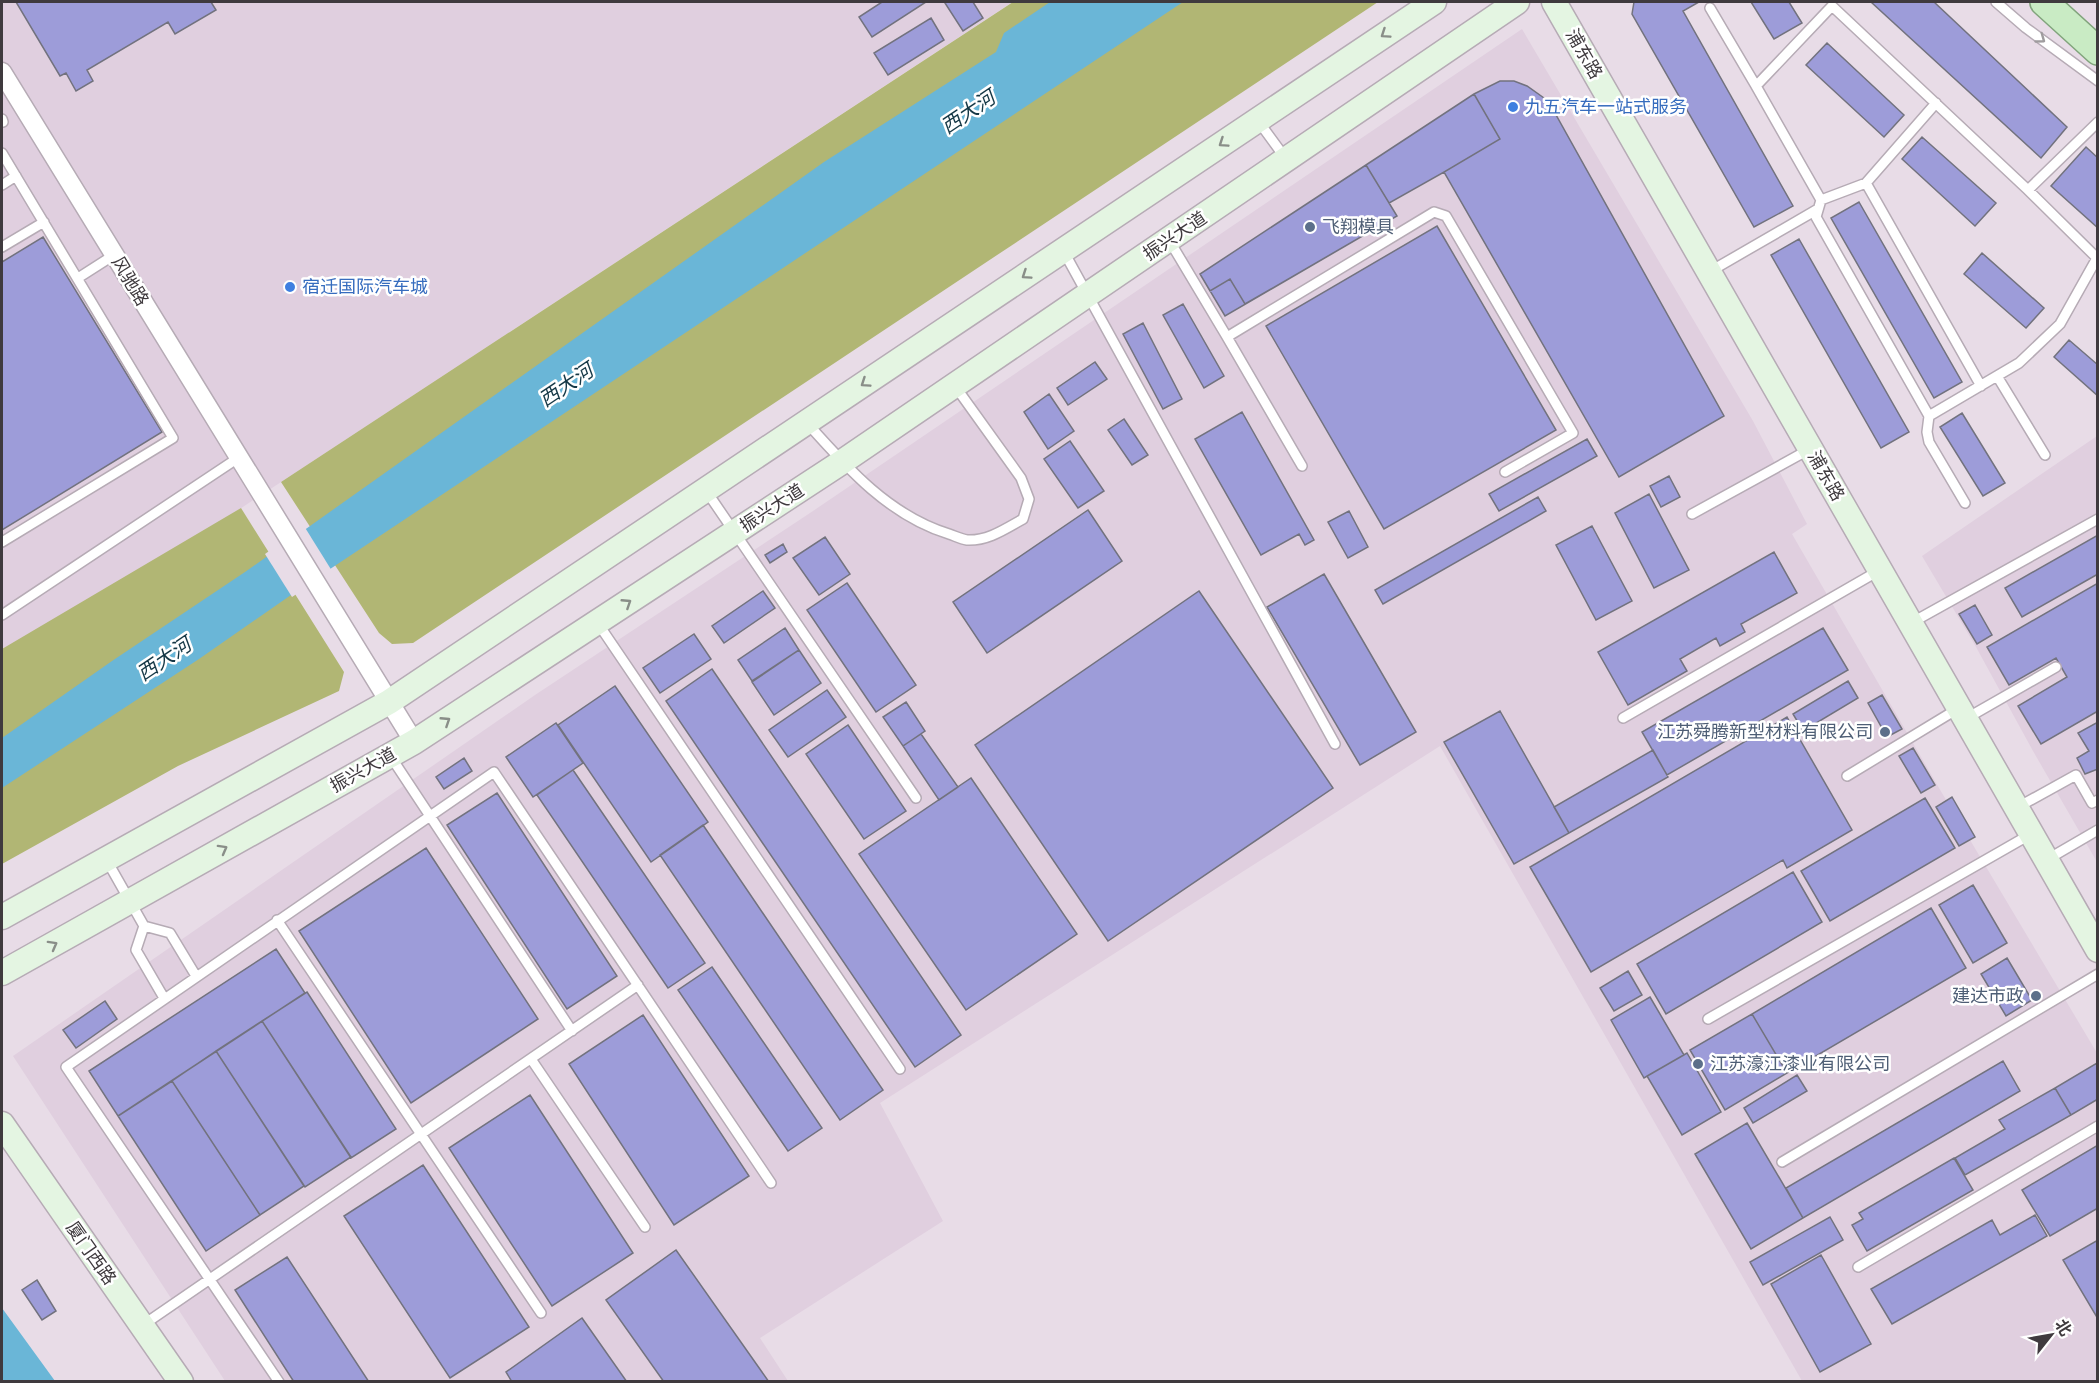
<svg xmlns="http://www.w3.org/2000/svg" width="2099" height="1383" viewBox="0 0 2099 1383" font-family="Manrope,'Noto Sans SC',sans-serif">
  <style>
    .built { fill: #e0cfdf }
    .forest { fill: #b1b674 }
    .water { fill: #6ab6d7 }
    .pier { fill: #e8dce7 }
    .building { fill: #9d9cd9; stroke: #72727e; stroke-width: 1.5 }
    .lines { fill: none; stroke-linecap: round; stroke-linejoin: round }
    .lane-casing { stroke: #b6abb5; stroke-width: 12 }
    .street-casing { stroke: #b6abb5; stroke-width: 21 }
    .secondary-casing { stroke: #b6abb5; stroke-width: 27 }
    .primary-casing { stroke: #81a47c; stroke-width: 30 }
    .lane { stroke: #fff; stroke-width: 9 }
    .street { stroke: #fff; stroke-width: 18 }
    .secondary { stroke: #e4f5e2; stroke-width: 24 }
    .primary { stroke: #c9ebc4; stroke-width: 27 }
    .oneway { stroke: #898e88 }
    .oneway2 { stroke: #9f9c9e }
    .shop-dot { fill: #3f7fe0; stroke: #fff; stroke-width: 2 }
    .service-dot { fill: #5c6f8a; stroke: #fff; stroke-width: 2 }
    .labels { text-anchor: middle; stroke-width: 5; stroke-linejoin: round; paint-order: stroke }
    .street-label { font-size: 18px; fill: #3f3a3e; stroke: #fff }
    .shop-label { font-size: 18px; fill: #366cbe; stroke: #fff; text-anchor: start }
    .service-label { font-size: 18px; fill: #4e5e75; stroke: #fff; text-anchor: start }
    .water-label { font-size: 20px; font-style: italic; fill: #153846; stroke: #fff }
  </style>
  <rect width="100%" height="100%" fill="#e8dce7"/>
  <path class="built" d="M2 2H1010L1011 3 2 665Z
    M1522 29 1753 421 1807 524 1792 534 1939 788 2097 1053V1381H1802L1440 746 880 1103 943 1221 760 1338 788 1381H225L13 1056 535 695 813 511Z
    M2097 436V862L2033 751 1976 647 1922 556Z"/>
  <path class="forest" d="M1013 2H1378L413 643 392 644 379 633 281 482Z
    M241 508 344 672 339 691 178 766 2 864V649Z"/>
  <path class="water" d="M1050 2H1183L291 595 199 659 2 788V738L112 661 245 572 824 162 996 52 1004 33Z
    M2 1308 55 1381H2Z"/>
  <path class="pier" d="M304 526 332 571 292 597 265 554Z"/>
  <path class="building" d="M16 2H211L216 10 175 34 168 22 87 70 93 81 76 91 66 73 60 76Z
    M882 2H926L872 37 859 17Z
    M947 2H973L983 18 963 31 945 3Z
    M1634 2H1699L1683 11 1793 206 1754 227 1632 14Z
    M1751 2H1789L1802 23 1774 39Z
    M1871 2H1934L2067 127 2041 158Z
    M931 18 944 40 888 75 874 53Z
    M1827 43 1904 115 1884 137 1806 65Z
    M1500 81H1514L1527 86 1544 98 1551 106 1724 416 1619 477 1444 172 1389 203 1397 216 1225 316 1200 274 1474 94Z
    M1500 81H1514L1527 86 1544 98 1551 106 1724 416 1619 477 1444 172 1500 139 1474 94Z
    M1922 137 1996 203 1975 226 1902 159Z
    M2086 147 2098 158V228L2051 186Z
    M1366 165 1397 216 1245 304 1230 279 1210 291 1200 274Z
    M1859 202 1962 382 1934 398 1831 218Z
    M1437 226 1556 430 1384 529 1266 326Z
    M43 237 162 432 2 530V262Z
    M1799 239 1909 432 1881 448 1771 255Z
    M1982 253 2044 308 2026 328 1964 274Z
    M1183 304 1224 376 1204 388 1163 315Z
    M1143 323 1182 399 1163 409 1123 334Z
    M2069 340 2098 365V396L2054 357Z
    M1095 362 1107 379 1068 405 1057 388Z
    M1049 394 1074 431 1048 449 1024 412Z
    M1242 412 1314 540 1305 545 1299 534 1261 555 1195 439Z
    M1962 413 2005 483 1983 496 1940 427Z
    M1124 419 1148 455 1132 465 1108 430Z
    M1587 439 1597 456 1499 511 1489 494Z
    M1070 441 1104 491 1078 508 1044 459Z
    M1669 476 1680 497 1661 507 1650 486Z
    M1649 494 1689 570 1654 588 1615 513Z
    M1538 497 1546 511 1383 604 1375 590Z
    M1088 510 1122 561 987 653 953 602Z
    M1349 511 1368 547 1348 558 1328 522Z
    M1592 526 1632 601 1596 620 1556 545Z
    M2098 535V574L2022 617 2005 588Z
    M825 537 850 574 819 595 793 558Z
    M783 544 787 552 770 563 765 555Z
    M1774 552 1797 593 1741 624 1745 632 1720 646 1716 638 1680 659 1687 671 1628 705 1598 652Z
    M1324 574 1416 732 1360 765 1267 607Z
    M847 583 916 685 876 712 807 610Z
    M2098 583V711L2041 744 2018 706 2067 677 2056 658 2009 685 1987 647Z
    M763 591 775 608 724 643 712 626Z
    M1199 591 1333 788 1108 941 975 745Z
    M1975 605 1992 635 1977 644 1959 614Z
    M785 628 799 650 752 681 738 660Z
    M1823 628 1848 670 1667 775 1642 732Z
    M694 634 711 659 660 693 643 668Z
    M799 650 821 683 774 715 752 682Z
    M712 669 961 1035 915 1067 666 701Z
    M1848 681 1858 698 1803 731 1793 714Z
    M615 686 708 822 651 862 558 725Z
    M827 690 846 717 788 757 769 730Z
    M1882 695 1902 729 1887 737 1868 703Z
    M906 702 925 731 903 746 883 717Z
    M1500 711 1569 833 1514 864 1444 742Z
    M1787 717 1852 830 1787 868 1783 860 1591 972 1530 867Z
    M2098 722V769L2085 774 2077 758 2089 751 2078 733Z
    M556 723 583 763 533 797 506 757Z
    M848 725 906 811 864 839 806 754Z
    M921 734 958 787 939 800 903 746Z
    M1913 748 1935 785 1921 793 1899 756Z
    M1653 750 1668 777 1569 833 1554 807Z
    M464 758 472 771 444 789 436 777Z
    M573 770 705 963 668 988 537 795Z
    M971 778 1077 934 966 1010 859 854Z
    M497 793 617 976 567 1009 447 825Z
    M1952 797 1975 837 1959 846 1936 807Z
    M1925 798 1955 848 1830 921 1801 871Z
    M703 825 883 1090 840 1120 660 855Z
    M426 848 538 1019 411 1103 299 931Z
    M1793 872 1822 922 1666 1014 1637 964Z
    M1973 885 2007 943 1973 963 1939 905Z
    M1931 908 1966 968 1787 1073 1752 1014Z
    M276 949 305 993 118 1116 89 1071Z
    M2007 958 2032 1000 2006 1016 1981 974Z
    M712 967 822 1128 788 1151 678 990Z
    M1628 971 1642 995 1614 1011 1600 988Z
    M307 992 396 1129 351 1158 262 1021Z
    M1650 997 1684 1055 1644 1078 1611 1020Z
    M105 1001 117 1019 76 1048 63 1030Z
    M1752 1014 1787 1073 1725 1110 1690 1050Z
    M643 1015 749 1176 674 1225 569 1064Z
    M262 1021 351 1157 305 1187 216 1051Z
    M216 1051 304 1186 260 1215 172 1081Z
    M1687 1053 1721 1112 1682 1135 1647 1076Z
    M2003 1061 2020 1091 1803 1218 1786 1188Z
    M2097 1063 2098 1099 2071 1115 2055 1088Z
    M1797 1075 1807 1091 1753 1123 1744 1108Z
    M172 1081 260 1215 206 1251 118 1116Z
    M2055 1088 2071 1115 1965 1175 1955 1158 2005 1129 1999 1120Z
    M530 1095 633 1253 552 1306 449 1148Z
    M1747 1123 1803 1218 1751 1249 1695 1154Z
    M2098 1145V1208L2050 1236 2022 1190Z
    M1954 1158 1973 1190 1867 1251 1852 1225 1863 1219 1859 1213Z
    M423 1165 529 1327 450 1378 344 1216Z
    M2035 1215 2047 1236 1892 1324 1871 1289 1992 1220 2000 1235Z
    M1830 1217 1843 1240 1763 1285 1750 1262Z
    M2098 1240V1319L2063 1260Z
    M676 1250 769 1382H664L606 1300Z
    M1821 1255 1871 1344 1820 1372 1771 1284Z
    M287 1257 369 1382H294L235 1290Z
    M37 1280 56 1311 42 1320 22 1290Z
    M582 1318 627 1382H512L506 1372Z"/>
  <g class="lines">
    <g class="lane-casing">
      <path id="lane" d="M1996 2 2026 28 2098 81
        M1710 8 1756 86
        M2 119 3 122
        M1259 122 1286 159
        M2 153 173 438 2 542
        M1866 183 1936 103
        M2 185 16 176
        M2028 190 2098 259
        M1821 200 1866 183 1981 386
        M1169 240 1227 337 1434 212 1446 216 1573 433 1505 472
        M2 247 44 222
        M1064 252 1335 744
        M2097 258 2060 324 2019 363 1929 416 1816 217 1821 200 1756 86 1832 6 2028 190 2098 122
        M1709 272 1818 209
        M78 278 114 255
        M1227 337 1302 466
        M1997 376 2045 455
        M1929 416 1927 432 1929 442 1965 503
        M808 424C848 469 890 516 949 534 955 536 961 539 967 540 988 541 1005 529 1023 519L1029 499 1021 478 955 386
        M707 492 916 798
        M1692 514 1810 449
        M2 615 238 458
        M597 622 900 1069
        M1911 623 2098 519
        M1623 718 1880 570
        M1967 718 2056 667
        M391 757 572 1031
        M1847 776 1959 708
        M2018 807 2076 775 2092 803 2098 800
        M106 859 144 926 170 933 196 976
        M2048 859 2098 830
        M277 920 541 1313
        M144 926 136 950 164 998
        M1708 1019 2031 834
        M531 1059 645 1227
        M1782 1162 2098 974
        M1858 1267 2098 1126
        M143 1325 638 985
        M279 1382 66 1067 494 772 771 1183"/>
    </g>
    <g class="street-casing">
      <path id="street" d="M2 72 414 742"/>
    </g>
    <g class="secondary-casing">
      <path id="secondary" d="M1554 2 2098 950
        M2 917 389 702 1434 2
        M2 973 414 742 842 462 1517 2
        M2 1124 181 1382"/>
    </g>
    <g class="primary-casing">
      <path id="primary" d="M2044 2 2098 51"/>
    </g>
    <use href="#lane" class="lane"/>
    <use href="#street" class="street"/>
    <use href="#secondary" class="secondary"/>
    <use href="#primary" class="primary"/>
  </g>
  <defs><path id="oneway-chevron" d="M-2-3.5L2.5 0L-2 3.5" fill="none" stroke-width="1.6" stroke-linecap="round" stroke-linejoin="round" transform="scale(1.5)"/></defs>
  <g class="oneway">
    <use href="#oneway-chevron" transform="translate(1385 34) rotate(146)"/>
    <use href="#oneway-chevron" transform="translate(1223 143) rotate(146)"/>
    <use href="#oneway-chevron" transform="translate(1026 275) rotate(146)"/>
    <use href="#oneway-chevron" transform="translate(865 383) rotate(146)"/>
    <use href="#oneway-chevron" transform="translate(627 603) rotate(-33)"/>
    <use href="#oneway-chevron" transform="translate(446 721) rotate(-33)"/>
    <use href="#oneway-chevron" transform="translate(223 849) rotate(-29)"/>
    <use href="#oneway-chevron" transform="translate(53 945) rotate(-29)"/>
  </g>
  <use class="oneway2" href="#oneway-chevron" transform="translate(2041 39) rotate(36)"/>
  <g class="shop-dot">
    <circle cx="1513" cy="107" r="6"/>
    <circle cx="290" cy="287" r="6"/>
  </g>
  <g class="service-dot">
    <circle cx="1310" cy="227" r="6"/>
    <circle cx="1885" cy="732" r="6"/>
    <circle cx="2036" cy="996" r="6"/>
    <circle cx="1698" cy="1064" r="6"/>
  </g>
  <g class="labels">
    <g class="street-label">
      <text transform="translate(1584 54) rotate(60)" y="6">浦东路</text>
      <text transform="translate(1175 236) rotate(-34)" y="6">振兴大道</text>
      <text transform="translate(130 281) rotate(59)" y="6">风驰路</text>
      <text transform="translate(1826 476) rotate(60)" y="6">浦东路</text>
      <text transform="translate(772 508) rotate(-33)" y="6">振兴大道</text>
      <text transform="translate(363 770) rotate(-29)" y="6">振兴大道</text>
      <text transform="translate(91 1253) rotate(55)" y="6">厦门西路</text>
    </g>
    <g class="shop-label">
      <text x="1525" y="113">九五汽车一站式服务</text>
      <text x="302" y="293">宿迁国际汽车城</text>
    </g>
    <g class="service-label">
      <text x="1322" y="233">飞翔模具</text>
      <text x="1873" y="738" text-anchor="end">江苏舜腾新型材料有限公司</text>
      <text x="2024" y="1002" text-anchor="end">建达市政</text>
      <text x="1710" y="1070">江苏濠江漆业有限公司</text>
    </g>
    <g class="water-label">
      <text transform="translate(968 112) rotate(-34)" y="7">西大河</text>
      <text transform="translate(566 385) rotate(-34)" y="7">西大河</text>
      <text transform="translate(164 659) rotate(-34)" y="7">西大河</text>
    </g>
  </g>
  <rect width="2099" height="1383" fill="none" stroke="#3f3a3e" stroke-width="6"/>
  <g transform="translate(2051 1335) rotate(59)" stroke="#ffffff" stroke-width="4.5" paint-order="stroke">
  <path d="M0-4.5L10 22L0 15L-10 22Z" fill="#3f3a3e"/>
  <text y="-9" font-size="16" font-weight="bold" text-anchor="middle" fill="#3f3a3e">北</text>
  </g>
</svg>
